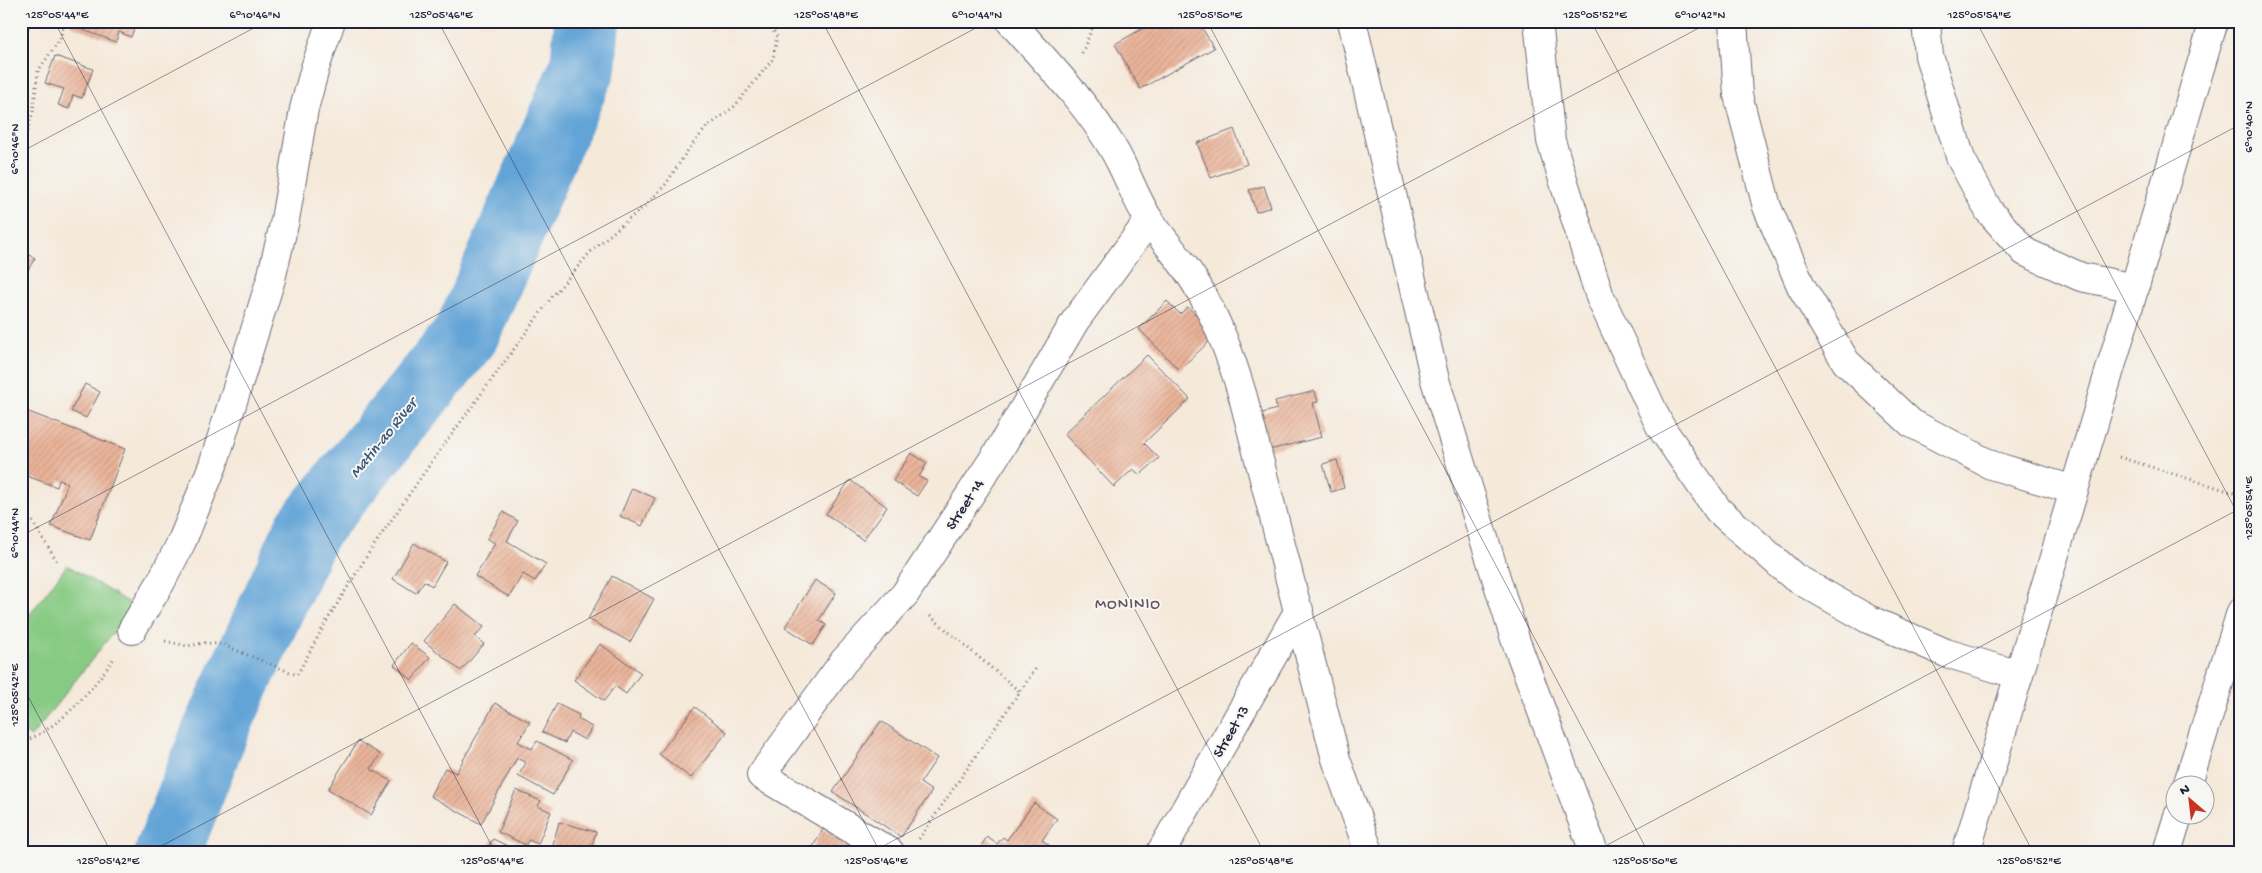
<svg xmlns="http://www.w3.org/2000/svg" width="2262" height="873" viewBox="0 0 2262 873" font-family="'Gochi Hand',sans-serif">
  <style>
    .green { fill: #87ca83; stroke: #54765f }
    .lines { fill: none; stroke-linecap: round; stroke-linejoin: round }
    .river { stroke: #64a4d7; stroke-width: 66 }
    .building { fill: url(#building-hatch) }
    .minor-casing { stroke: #6c6873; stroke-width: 30 }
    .path { stroke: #6c6873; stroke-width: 3; stroke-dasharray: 1 4; stroke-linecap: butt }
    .minor { stroke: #fff; stroke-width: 28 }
    .ticks { fill: none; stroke: #22223b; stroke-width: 1; stroke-opacity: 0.45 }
    .labels { text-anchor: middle; stroke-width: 4; stroke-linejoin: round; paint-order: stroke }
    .street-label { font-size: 15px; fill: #22223b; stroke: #f6f6f2 }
    .water-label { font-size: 16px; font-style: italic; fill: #3c5679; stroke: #f6f6f2 }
    .neighbourhood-label { font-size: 16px; letter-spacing: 1px; fill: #68555c; stroke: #f6f6f2 }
    .neatline { fill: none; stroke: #22223b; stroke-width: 2 }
    .ticks-label { font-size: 12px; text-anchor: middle; fill: #22223b }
  </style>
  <defs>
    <pattern id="building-hatch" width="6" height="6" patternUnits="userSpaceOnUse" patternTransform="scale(1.25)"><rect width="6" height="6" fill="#eab499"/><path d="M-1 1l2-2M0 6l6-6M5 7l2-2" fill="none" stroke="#c89a85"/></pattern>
  </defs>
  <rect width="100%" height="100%" fill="#f6f6f2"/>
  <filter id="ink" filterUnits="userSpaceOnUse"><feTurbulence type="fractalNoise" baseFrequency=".02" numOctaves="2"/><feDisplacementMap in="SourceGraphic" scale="10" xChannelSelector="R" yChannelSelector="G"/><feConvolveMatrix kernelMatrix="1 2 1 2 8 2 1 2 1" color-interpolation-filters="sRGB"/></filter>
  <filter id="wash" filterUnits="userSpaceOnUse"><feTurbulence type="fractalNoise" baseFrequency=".0096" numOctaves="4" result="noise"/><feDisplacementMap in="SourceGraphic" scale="20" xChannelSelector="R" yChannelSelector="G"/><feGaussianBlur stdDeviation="1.12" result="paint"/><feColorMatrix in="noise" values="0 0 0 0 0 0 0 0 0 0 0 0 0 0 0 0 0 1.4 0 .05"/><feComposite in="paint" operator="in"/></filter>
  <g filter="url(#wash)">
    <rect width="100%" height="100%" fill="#f5e9da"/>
    <path class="green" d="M67 565 134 606 31 737 21 730V626Z"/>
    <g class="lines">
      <path class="river" d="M168 852 214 734 307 530 466 335 583 67 587 21"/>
    </g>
    <g id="blocks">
      <path class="building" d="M71 21H137L131 37 119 32 116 42 70 25Z
        M1156 21H1198L1214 48 1140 89 1115 44Z
        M21 23 29 26 22 48H21Z
        M55 56 93 69 82 98 73 95 69 109 58 105 64 89 45 83Z
        M1234 129 1247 164 1211 178 1197 143Z
        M1264 186 1271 207 1256 212 1249 190Z
        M21 251 35 258 21 282Z
        M1167 301 1180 314 1188 307 1216 335 1179 370 1139 329Z
        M1147 355 1190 399 1144 443 1159 458 1140 475 1133 469 1114 487 1064 434Z
        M85 384 100 392 86 418 71 411Z
        M1315 391 1318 402 1313 403 1322 437 1269 450 1259 414 1277 409 1275 401Z
        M21 409 125 449 90 540 51 526 68 483 59 480 57 487 21 474Z
        M911 453 927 463 919 477 927 481 917 496 893 481Z
        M1337 460 1344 488 1331 492 1323 464Z
        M850 480 887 507 863 540 826 514Z
        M632 488 655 498 642 526 620 516Z
        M503 512 518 521 507 541 546 564 535 581 523 574 509 597 475 576 495 543 487 539Z
        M414 543 446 562 432 586 424 581 416 593 393 579Z
        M612 576 654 599 630 642 588 619Z
        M815 580 836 593 819 620 826 625 813 645 785 627Z
        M455 604 484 627 475 637 484 644 461 671 424 641Z
        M411 643 430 657 412 680 394 665Z
        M600 644 641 673 626 694 615 686 604 701 574 680Z
        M495 703 530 722 518 742 532 749 537 741 573 760 553 795 518 776 526 763 517 758 481 824 430 796 445 768 456 773Z
        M557 704 579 715 578 719 592 727 585 740 570 732 565 743 542 732Z
        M695 707 727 732 691 778 659 754Z
        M881 721 937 758 920 783 932 791 901 837 833 792Z
        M358 741 380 754 371 769 391 781 371 815 328 789Z
        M516 790 541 801 538 806 551 812 538 844 528 840 526 845 498 832Z
        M1034 803 1057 819 1042 840 1058 852H977L987 837 997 844 1003 837 1007 840Z
        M559 822 596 832 590 852 573 848 572 852H551Z
        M823 829 862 852H810Z
        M493 839 520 852H486Z
        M339 846 353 852H337Z"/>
    </g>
  </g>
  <g filter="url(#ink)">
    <use href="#blocks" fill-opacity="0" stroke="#6c6873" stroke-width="1"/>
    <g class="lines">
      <g class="minor-casing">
        <path id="minor" d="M1010 21C1046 62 1084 100 1112 147 1127 171 1135 199 1150 221 1166 244 1186 265 1199 289 1219 323 1232 359 1243 397L1336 759 1369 852
          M1352 21 1435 380 1515 639 1594 852
          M1538 21 1551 141 1600 297 1660 426 1718 510 1794 577 1868 619 1946 653 2019 675
          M1733 21 1738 95 1767 207 1801 286 1846 362 1911 423 1991 465 2074 490
          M1926 21 1929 56 1961 159 1989 211 2025 252 2081 277 2135 288
          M132 630 161 582 182 541 213 465 271 279 285 220 304 109 315 68 331 21
          M2187 786 2241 612
          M890 852 761 775 844 661 905 594 998 452 1075 321 1149 220
          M1161 852 1299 610
          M1966 852 2214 21
          M2167 852 2178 816"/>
      </g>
      <path class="path" d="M1082 53 1095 21
        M21 150 33 112 38 71 60 39 65 21
        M2119 457 2241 495
        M21 512 33 522 57 562
        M930 616 1020 692
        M165 641 187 646 205 643 221 644 297 675 326 622 370 551 433 460 552 297 593 249 647 204 666 184 688 150 706 128 735 106 773 59 777 37 768 21
        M21 743C63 726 90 692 115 657
        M919 839 1036 668"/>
      <use href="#minor" class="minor"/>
    </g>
  </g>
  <path class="ticks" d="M54 21 495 852M438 21 880 852M822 21 1264 852M1207 21 1648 852M1591 21 2033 852M1976 21 2241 520M21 152 267 21M21 536 989 21M21 683 111 852M150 852 1712 21M872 852 2241 124M1594 852 2241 508"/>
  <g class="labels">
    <g class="street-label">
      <text transform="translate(964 504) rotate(-57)" y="5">Street 14</text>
      <text transform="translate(1230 731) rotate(-60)" y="5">Street 13</text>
    </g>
    <g class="water-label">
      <text transform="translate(382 437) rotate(-51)" y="6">Matin-ao River</text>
    </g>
    <g class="neighbourhood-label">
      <text x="1128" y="608">MONINIO</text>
    </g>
  </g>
  <rect width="2262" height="873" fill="none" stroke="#f6f6f2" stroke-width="55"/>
  <g transform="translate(2190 800) rotate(332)"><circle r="24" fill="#f6f6f2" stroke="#a1a1a9"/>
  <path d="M0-4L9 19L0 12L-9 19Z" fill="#c8321e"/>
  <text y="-8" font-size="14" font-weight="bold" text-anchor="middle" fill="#22223b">N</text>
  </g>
  <rect x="28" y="28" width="2206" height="818" class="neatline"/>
  <g class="ticks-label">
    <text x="57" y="18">125°05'44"E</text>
    <text x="255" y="18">6°10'46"N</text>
    <text x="441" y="18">125°05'46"E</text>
    <text x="826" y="18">125°05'48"E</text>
    <text x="977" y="18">6°10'44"N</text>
    <text x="1210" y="18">125°05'50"E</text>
    <text x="1595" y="18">125°05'52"E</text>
    <text x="1700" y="18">6°10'42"N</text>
    <text x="1979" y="18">125°05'54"E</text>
    <text transform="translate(2248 127) rotate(-90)" y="4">6°10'40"N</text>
    <text transform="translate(14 149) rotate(-90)" y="4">6°10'46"N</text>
    <text transform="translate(2248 508) rotate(-90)" y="4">125°05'54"E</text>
    <text transform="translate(14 533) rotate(-90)" y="4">6°10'44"N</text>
    <text transform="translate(14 695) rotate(-90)" y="4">125°05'42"E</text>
    <text x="108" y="864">125°05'42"E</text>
    <text x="492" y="864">125°05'44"E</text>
    <text x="876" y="864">125°05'46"E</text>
    <text x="1261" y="864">125°05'48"E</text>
    <text x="1645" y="864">125°05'50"E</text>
    <text x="2029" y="864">125°05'52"E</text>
  </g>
</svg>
